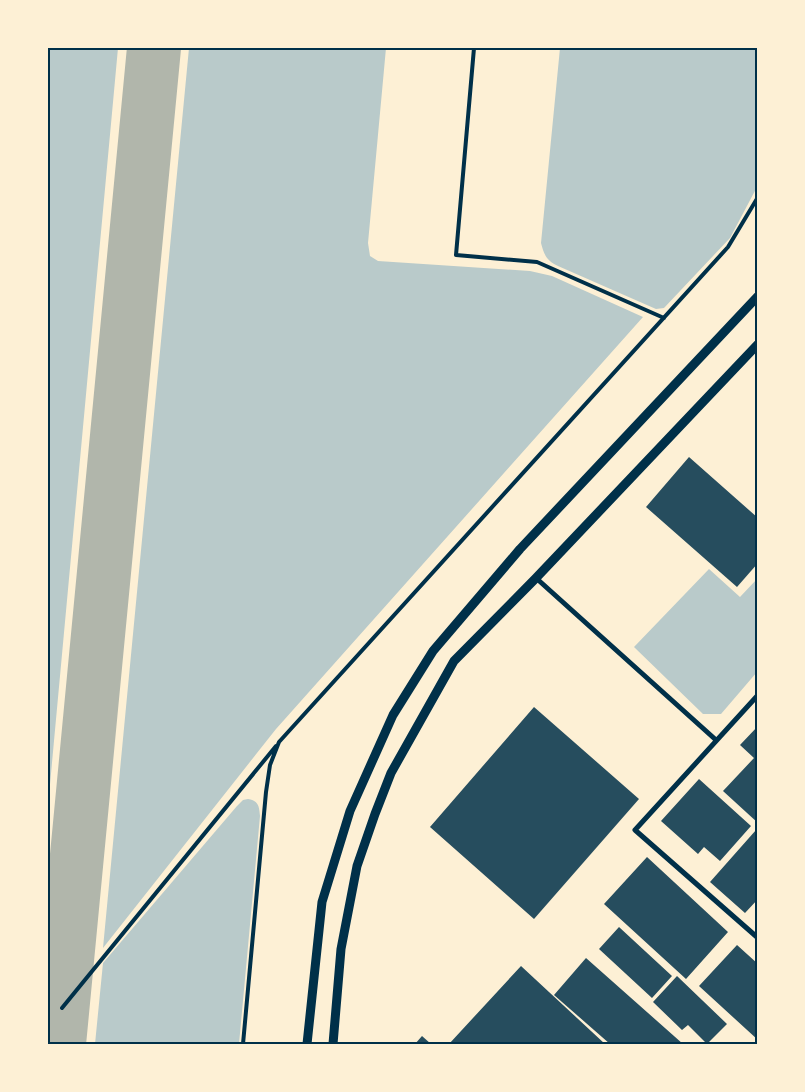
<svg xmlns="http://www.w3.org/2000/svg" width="805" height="1092" viewBox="0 0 805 1092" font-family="Manrope,sans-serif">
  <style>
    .green { fill: #b9caca }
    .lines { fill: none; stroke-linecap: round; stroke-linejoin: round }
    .taxiway { stroke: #b1b6ab; stroke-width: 54 }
    .building { fill: #264d5e }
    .service { stroke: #003049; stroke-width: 4 }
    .minor { stroke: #003049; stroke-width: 5 }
    .tertiary { stroke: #003049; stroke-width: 9 }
    .neatline { fill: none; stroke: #003049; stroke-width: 2 }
  </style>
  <rect width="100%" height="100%" fill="#fdf0d5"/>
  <path class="green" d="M48 48H118L48 806Z
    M189 48H386L368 243 370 256 378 261 530 271 552 276 643 317 276 729 103 948Z
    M560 48H757V187L730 238 664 308 656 309 558 266C547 261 544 255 541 243Z
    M709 569 740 597 757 579V672L721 714H703L634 647Z
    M248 799C259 801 259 806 260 816L239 1044H95L103 963 237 806 243 800Z"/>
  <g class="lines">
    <path class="taxiway" d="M59 1044 154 48"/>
  </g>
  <path class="building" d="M689 457 758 518V563L737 587 646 507Z
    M534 707 639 799 534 919 430 827Z
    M758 726V823L723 791 754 758 740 745Z
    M699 779 751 826 720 861 704 847 698 854 661 821Z
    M756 830 758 899 745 913 710 882Z
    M647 857 728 932 686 979 604 904Z
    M619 927 672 976 652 998 599 949Z
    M737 945 758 964V1040L699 986Z
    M586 958 683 1044H610L554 995Z
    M521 966 605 1044H449Z
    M677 976 727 1024 707 1044 688 1025 682 1030 653 1002Z
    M422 1036 431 1044H415Z"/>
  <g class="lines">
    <path class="service" d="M474 48 456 255 537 262 664 318
      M62 1008 276 746
      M243 1044 266 792 270 765 279 742 728 247 758 197"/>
    <path class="minor" d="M536 578 716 740
      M758 695 635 830 758 938"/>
    <path class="tertiary" d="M307 1044 322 902 350 811 393 715 433 651 520 549 758 296
      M333 1044 341 949 357 866 375 814 391 773 454 661 536 578 758 344"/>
  </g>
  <rect width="805" height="1092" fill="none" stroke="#fdf0d5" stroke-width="98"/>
  <rect x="49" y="49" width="707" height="994" class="neatline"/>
</svg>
